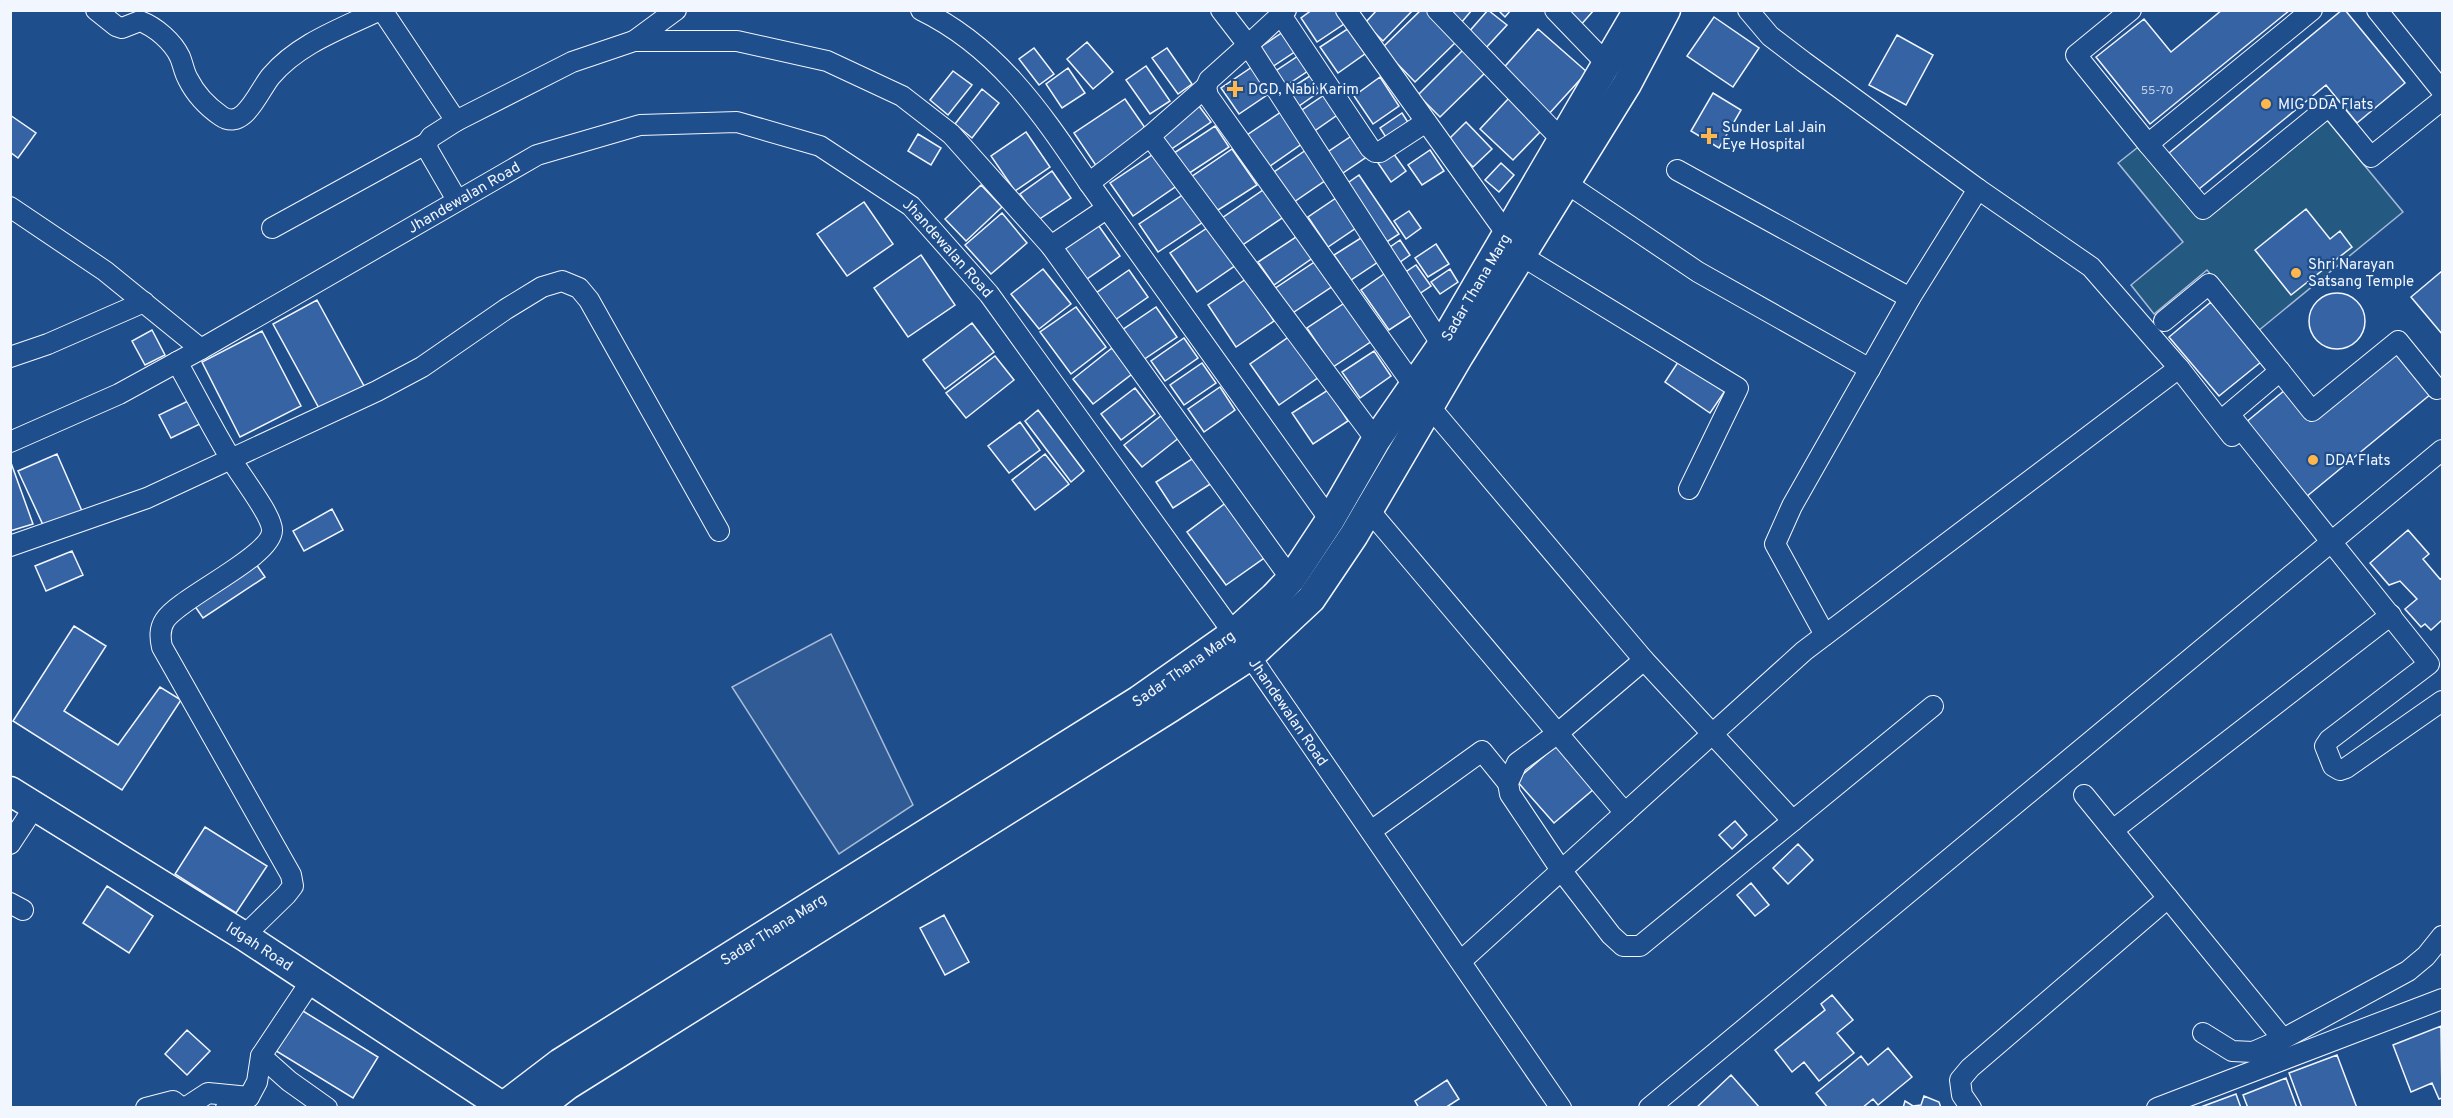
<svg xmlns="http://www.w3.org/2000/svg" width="2453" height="1118" viewBox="0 0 2453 1118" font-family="Overpass,sans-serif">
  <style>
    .green { fill: #245a82; stroke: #a8bbd7; stroke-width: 1.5 }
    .parking { fill: #305b95; stroke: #a8bbd7; stroke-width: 1.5 }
    .building { fill: #3563a3; stroke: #f2f6ff; stroke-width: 1.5 }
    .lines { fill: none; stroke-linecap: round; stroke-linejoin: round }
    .street-casing { stroke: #f2f6ff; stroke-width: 22 }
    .secondary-casing { stroke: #f2f6ff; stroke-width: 31 }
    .street { stroke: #1f4e8c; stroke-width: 20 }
    .secondary { stroke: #1f4e8c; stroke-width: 28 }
    .poi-dot { fill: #ffb74d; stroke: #1f4e8c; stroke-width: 2 }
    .labels { text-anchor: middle; stroke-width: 4.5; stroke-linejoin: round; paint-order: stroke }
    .number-label { font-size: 12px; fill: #c3d1e8 }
    .poi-label { font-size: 15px; fill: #f2f6ff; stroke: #1f4e8c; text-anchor: start }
    .street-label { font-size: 15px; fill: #f2f6ff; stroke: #1f4e8c }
  </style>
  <rect width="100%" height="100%" fill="#1f4e8c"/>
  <path class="green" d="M2326 119 2403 212 2258 331 2207 270 2154 314 2131 285 2183 242 2118 163 2142 144 2204 219Z"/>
  <path class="parking" d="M831 634 913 805 839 854 732 687Z"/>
  <path class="building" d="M1312 10H1340L1347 22 1317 42 1301 18Z
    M1377 10H1413L1383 41 1365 23Z
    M1421 10H1428L1457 41 1415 82 1382 48Z
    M1447 10H1472L1461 23Z
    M1488 10 1507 25 1484 50 1467 34Z
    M1498 10H1511L1505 17Z
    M1560 10H1594L1579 27Z
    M2222 10H2290L2150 124 2096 57 2144 19 2171 52Z
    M2342 10H2345L2405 83 2357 123 2326 85 2199 189 2169 153Z
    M1714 17 1759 48 1733 87 1687 56Z
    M1352 26 1369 51 1338 73 1320 47Z
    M1538 29 1587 72 1547 116 1499 73Z
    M1286 30 1299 49 1272 67 1259 48Z
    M1897 35 1933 55 1906 105 1869 85Z
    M1087 42 1113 72 1093 89 1067 59Z
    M1034 48 1054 74 1039 85 1019 59Z
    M1167 48 1192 84 1178 94 1152 58Z
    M1464 49 1487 71 1440 117 1418 95Z
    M1301 54 1311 69 1284 87 1274 72Z
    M1146 66 1170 101 1150 114 1126 80Z
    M1252 67 1270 93 1239 114 1221 88Z
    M1068 68 1085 93 1062 108 1046 84Z
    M953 71 972 85 948 115 930 100Z
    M1316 72 1326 87 1299 106 1288 90Z
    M1380 77 1399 106 1373 124 1354 96Z
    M982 89 999 103 972 138 955 124Z
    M1330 91 1343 111 1313 132 1299 112Z
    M1713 93 1741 110 1719 148 1691 131Z
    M1509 98 1542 130 1513 160 1480 129Z
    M1125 99 1150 135 1099 170 1074 133Z
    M1199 106 1211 122 1167 152 1155 137Z
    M1284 110 1306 141 1266 169 1244 137Z
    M1402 113 1411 127 1389 142 1380 128Z
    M10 115 36 133 18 158 10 152Z
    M1466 122 1492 149 1473 167 1448 140Z
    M1215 126 1229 147 1188 174 1174 153Z
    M1026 132 1050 167 1015 191 991 156Z
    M1356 133 1371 154 1337 177 1323 155Z
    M918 134 941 148 931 165 908 151Z
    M1309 148 1329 178 1291 204 1271 174Z
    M1232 149 1257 185 1215 212 1191 177Z
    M1391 150 1406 171 1391 182 1376 160Z
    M1430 150 1444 171 1422 185 1408 165Z
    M1155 153 1178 185 1133 216 1110 183Z
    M1501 163 1514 175 1499 192 1485 180Z
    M1052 171 1071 198 1038 220 1020 194Z
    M1359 175 1399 234 1382 245 1342 187Z
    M981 185 1002 207 966 241 945 219Z
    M1266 188 1285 216 1241 246 1222 218Z
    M1184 194 1203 222 1158 252 1139 224Z
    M1339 196 1359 226 1328 247 1308 217Z
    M864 202 893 244 847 276 817 234Z
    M2306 209 2330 239 2340 231 2352 247 2291 295 2255 250Z
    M1409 211 1421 228 1406 239 1394 221Z
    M1002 213 1027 243 991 274 965 245Z
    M1096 222 1120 256 1084 281 1060 246Z
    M1210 226 1236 265 1197 292 1170 253Z
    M1299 235 1314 257 1274 285 1258 262Z
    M1364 236 1381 260 1351 280 1334 255Z
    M1400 240 1410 255 1393 267 1383 252Z
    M1436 244 1449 264 1428 277 1415 258Z
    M921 255 955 305 908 337 874 288Z
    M1316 261 1333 286 1291 314 1274 289Z
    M1416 265 1431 286 1413 298 1398 277Z
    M1043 269 1071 304 1039 329 1011 294Z
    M1450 269 1458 282 1440 294 1431 282Z
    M1129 270 1148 297 1115 320 1096 293Z
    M2442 271V334L2411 297Z
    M1387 272 1415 313 1389 330 1361 290Z
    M1246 279 1274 321 1236 347 1208 305Z
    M2309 321a28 28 0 1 1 56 0a28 28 0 1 1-56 0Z
    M317 300 364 386 320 410 273 324Z
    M1349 300 1375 339 1333 367 1307 328Z
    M2211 302 2261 362 2219 396 2169 337Z
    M1076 307 1106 347 1071 374 1040 332Z
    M1156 307 1177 337 1143 360 1122 330Z
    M972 323 994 352 945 389 923 360Z
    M152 330 165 355 145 365 132 341Z
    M262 331 301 406 240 437 202 362Z
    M1290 336 1319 377 1279 405 1250 364Z
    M1184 338 1198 358 1165 381 1151 361Z
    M1112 348 1132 374 1093 404 1073 379Z
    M1374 351 1391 376 1360 398 1342 372Z
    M2396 351 2431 394 2306 497 2245 423 2285 390 2310 421Z
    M995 356 1014 380 966 418 946 393Z
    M1682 356 1727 388 1710 413 1665 382Z
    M1202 363 1216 383 1184 405 1170 385Z
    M1220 387 1235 410 1204 432 1188 409Z
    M1135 388 1155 414 1121 440 1101 414Z
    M1328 390 1348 421 1313 444 1292 413Z
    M190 400 202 423 171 438 159 415Z
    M1038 410 1084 471 1071 482 1025 421Z
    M1162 415 1180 437 1142 467 1124 445Z
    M1020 422 1040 450 1009 473 988 446Z
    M57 454 82 511 44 527 18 471Z
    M1045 454 1069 484 1035 510 1012 480Z
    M1195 457 1212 483 1173 508 1156 482Z
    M10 460 33 524 10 531Z
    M1227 502 1267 556 1226 585 1187 532Z
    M332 509 343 530 304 551 293 531Z
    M2408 530 2429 554 2423 559 2440 579 2442 578V620L2431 630 2425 624 2421 627 2405 609 2417 599 2400 581 2389 585 2370 563Z
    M72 551 83 575 46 591 35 566Z
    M256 564 265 577 203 618 194 605Z
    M74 626 106 646 64 711 118 745 160 687 181 700 122 790 13 721Z
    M1556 746 1594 789 1554 823 1516 780Z
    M1735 821 1747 835 1732 849 1719 835Z
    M205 827 267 866 236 913 175 874Z
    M1798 844 1813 860 1788 884 1773 868Z
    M1751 883 1769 905 1755 916 1737 895Z
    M107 886 153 916 129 953 83 923Z
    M944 915 969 962 945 975 920 928Z
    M1832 995 1853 1020 1837 1033 1854 1053 1819 1081 1804 1062 1792 1072 1775 1050 1825 1010 1821 1004Z
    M298 1008 378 1057 353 1098 273 1049Z
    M2441 1026 2442 1098 2439 1099 2432 1083 2411 1092 2393 1045Z
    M187 1030 210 1051 187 1075 165 1054Z
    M1888 1048 1912 1077 1878 1105 1873 1099 1862 1108H1828L1816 1093 1861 1056 1868 1065Z
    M2337 1055 2357 1108H2302L2289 1073Z
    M1731 1075 1760 1108H1696Z
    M2286 1078 2297 1108H2248L2243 1095Z
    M1447 1080 1459 1099 1445 1108H1419L1415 1101Z
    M2236 1094 2241 1108H2198Z
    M1924 1096 1939 1102 1941 1108H1903L1905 1101 1913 1106 1921 1105Z"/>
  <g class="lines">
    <g class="street-casing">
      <g id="street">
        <path d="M96 10 116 26 122 28 140 21C156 27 173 42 180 57 183 64 184 72 188 79 195 93 208 107 221 116 244 132 259 90 271 76 299 43 343 28 380 10"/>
        <path d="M382 10 456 121 431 137 427 143 428 150 457 200"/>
        <path d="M921 10C999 48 1042 114 1089 183"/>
        <path d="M1221 10 1248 45 1286 10"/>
        <path d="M1346 10 1506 233"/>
        <path d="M1437 10 1561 139"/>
        <path d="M1555 10 1607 64"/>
        <path d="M1748 10 1770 36 1804 62 1978 189 2091 267 2179 368 2232 436"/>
        <path d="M2131 10 2076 55 2148 144 2312 10"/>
        <path d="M2377 10 2442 91"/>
        <path d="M1281 15 1370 148 1375 152H1380L1426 122"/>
        <path d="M634 41 676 10"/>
        <path d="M456 121 572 62 634 41H737L827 61 902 96 951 134 1051 246 1291 579"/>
        <path d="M1150 136 1206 87"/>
        <path d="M2148 144 2203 209 2329 106 2371 157 2442 100"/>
        <path d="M1677 170 1910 298"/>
        <path d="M1566 183 1698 272 1870 369"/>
        <path d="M10 207 105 271 201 349"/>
        <path d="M272 228 427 143"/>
        <path d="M1051 246 1106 209"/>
        <path d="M1522 256 1738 388 1689 489"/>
        <path d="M2164 321 2209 284 2280 371 2229 414 2429 664 2329 740 2325 746 2333 766 2340 770 2346 768 2442 701"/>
        <path d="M10 357 48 344 144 302"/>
        <path d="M177 362C195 394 212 428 231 459 240 475 272 515 272 530 273 556 180 597 165 620 159 629 160 638 162 647L291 875 293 886 286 895 244 936"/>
        <path d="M2280 371 2312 411 2398 341 2437 389"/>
        <path d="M1414 386 1208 96 1206 87 1209 80 1248 45 1442 345"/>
        <path d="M1430 407 1644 660 1793 821"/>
        <path id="s1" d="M10 442 119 394 201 349 537 155 640 125 737 122 820 146 911 206 989 294 1250 656 1561 1108"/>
        <path d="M1368 509 1625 813"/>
        <path d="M1330 520 1089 183 1150 136 1376 440"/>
        <path d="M10 546 147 498 377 391 422 367 506 309 542 287 562 281 579 288 589 300 719 531"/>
        <path d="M1825 635 1775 544 1792 506 1910 298 1978 189"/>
        <path d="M1644 660 1558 733 1517 763 1508 783 1510 794 1561 870 1611 935 1623 946H1640L1933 706"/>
        <path d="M2084 795 2283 1039"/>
        <path d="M2113 830 2391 615"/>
        <path d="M1371 831 1482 751 1508 783"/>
        <path d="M10 844 35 806"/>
        <path d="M10 903 23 910"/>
        <path d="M1461 961 1804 651 2179 368"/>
        <path d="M2203 1033 2232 1051 2253 1052 2283 1039 2408 971 2426 956 2442 936"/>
        <path d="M261 1056 289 1081 327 1108"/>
        <path d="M146 1108 173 1101 182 1108"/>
        <path d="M185 1108 208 1093 249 1097"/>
        <path d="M226 1108 249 1097 257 1082 261 1056 311 981"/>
        <path d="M1649 1108 2442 450"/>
        <path d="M1971 1108 1962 1095 1960 1080 1970 1068 2168 898"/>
        <path d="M2157 1108 2442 999"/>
      </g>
    </g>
    <g class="secondary-casing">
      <g id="secondary">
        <path id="s2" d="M10 791 244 936 505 1108"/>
        <path id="s3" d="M501 1108 560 1063 1139 700 1233 634 1274 597 1291 579 1330 520 1376 440 1442 345 1638 10"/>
        <path d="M538 1108 568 1085 1170 708 1250 656 1311 599 1354 535 1459 356 1627 84 1666 10"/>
      </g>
    </g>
    <use href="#street" class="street"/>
    <use href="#secondary" class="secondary"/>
  </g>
  <g class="poi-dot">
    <path d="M1232 80h6v6h6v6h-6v6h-6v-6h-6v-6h6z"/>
    <circle cx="2266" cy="104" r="6"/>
    <path d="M1706 127h6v6h6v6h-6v6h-6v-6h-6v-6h6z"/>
    <circle cx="2296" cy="273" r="6"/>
    <circle cx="2313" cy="460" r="6"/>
  </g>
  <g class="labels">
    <g class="number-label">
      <text x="2157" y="94">55-70</text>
    </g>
    <g class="poi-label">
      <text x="1248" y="94">DGD, Nabi Karim</text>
      <text x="2278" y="109">MIG DDA Flats</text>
      <text x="1722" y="132">Sunder Lal Jain<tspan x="1722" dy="17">Eye Hospital</tspan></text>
      <text x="2308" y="269">Shri Narayan<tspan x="2308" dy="17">Satsang Temple</tspan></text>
      <text x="2325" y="465">DDA Flats</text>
    </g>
    <g class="street-label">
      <text dy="5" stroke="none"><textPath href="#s1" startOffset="516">Jhandewalan Road</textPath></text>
      <text dy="5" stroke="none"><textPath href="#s1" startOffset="1056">Jhandewalan Road</textPath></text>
      <text dy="5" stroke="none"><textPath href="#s3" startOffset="1298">Sadar Thana Marg</textPath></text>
      <text dy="5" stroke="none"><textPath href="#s3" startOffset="812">Sadar Thana Marg</textPath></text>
      <text dy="5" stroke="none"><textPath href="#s1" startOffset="1632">Jhandewalan Road</textPath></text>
      <text dy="5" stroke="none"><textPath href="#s3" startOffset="326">Sadar Thana Marg</textPath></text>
      <text dy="5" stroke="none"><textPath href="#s2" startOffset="294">Idgah Road</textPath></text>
    </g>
  </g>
  <rect width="2453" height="1118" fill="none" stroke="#f2f6ff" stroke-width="24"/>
</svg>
